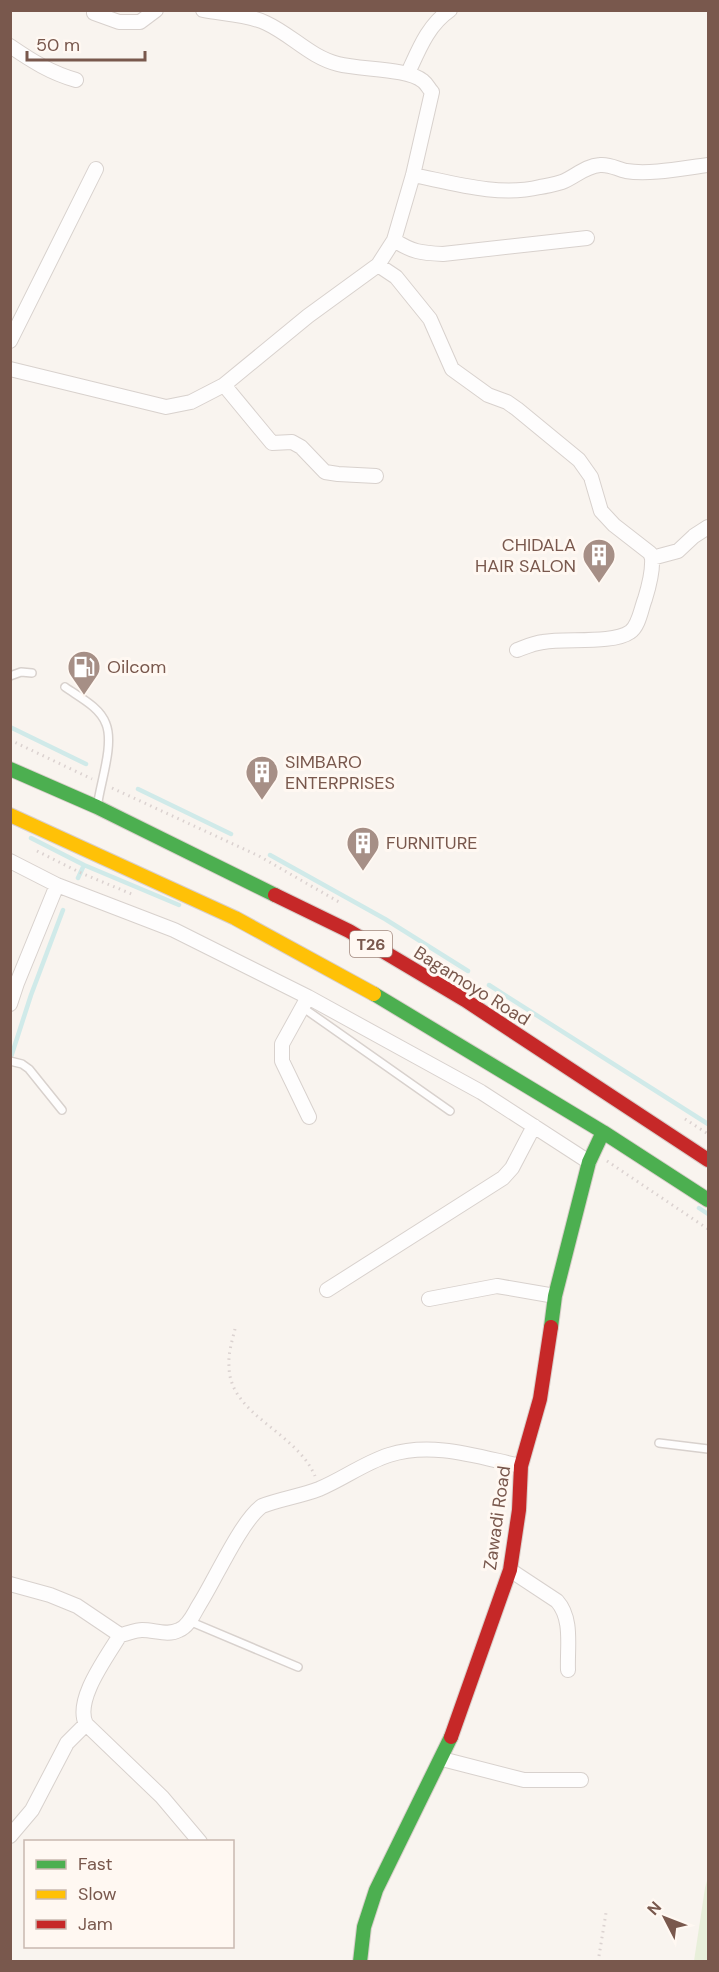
<svg xmlns="http://www.w3.org/2000/svg" width="719" height="1972" viewBox="0 0 719 1972" font-family="'DM Sans',sans-serif">
  <style>
    .green { fill: #e8efda }
    .lines { fill: none; stroke-linecap: round; stroke-linejoin: round }
    .stream { stroke: #d0eae9; stroke-width: 4.5 }
    .lane-casing { stroke: #d8d1cd; stroke-width: 10 }
    .street-casing { stroke: #d8d1cd; stroke-width: 16 }
    .fast-casing { stroke: #d9cfcb; stroke-width: 16 }
    .slow-casing { stroke: #d9cfcb; stroke-width: 16 }
    .jam-casing { stroke: #d9cfcb; stroke-width: 16 }
    .path { stroke: #dbd2d0; stroke-width: 3; stroke-dasharray: 1.5 4.5; stroke-linecap: butt }
    .lane { stroke: #fefdfd; stroke-width: 7 }
    .street { stroke: #fefdfd; stroke-width: 14 }
    .fast { stroke: #4caf50; stroke-width: 14 }
    .slow { stroke: #ffc107; stroke-width: 14 }
    .jam { stroke: #c62828; stroke-width: 14 }
    .labels { text-anchor: middle; stroke-width: 6; stroke-linejoin: round; paint-order: stroke }
    .shield { fill: #fff8f2; stroke: #a1887e; stroke-width: 1.5 }
    .shield-label { font-size: 16px; font-weight: bold; fill: #79584d }
    .poi-label { font-size: 18px; fill: #79584d; stroke: #fff8f2; text-anchor: start }
    .street-label { font-size: 18px; fill: #79584d; stroke: #fff8f2 }
  </style>
  <rect width="100%" height="100%" fill="#f9f4ef"/>
  <path class="green" d="M708 1877V1961H694L705 1888Z"/>
  <g class="lines">
    <path class="stream" d="M10 727 86 764
      M138 789 231 834
      M31 838 84 865 179 905
      M270 855 385 919 468 971
      M78 878 84 865
      M489 985 708 1124
      M10 1060 31 995 63 910
      M699 1208 708 1214"/>
    <g class="lane-casing">
      <path id="lane" d="M10 676 21 672 32 673
        M65 687C79 697 100 707 106 724 114 744 101 781 98 802
        M302 1007 450 1111
        M10 1061 22 1064 29 1069 62 1110
        M659 1443 708 1449
        M189 1621 298 1667"/>
    </g>
    <g class="street-casing">
      <path id="street" d="M94 13 119 22H140L156 10
        M10 46C32 61 51 73 76 80
        M408 73C419 49 428 25 450 10
        M413 175C453 183 499 197 540 187 547 186 555 184 562 182 575 177 585 166 600 165 610 164 617 169 626 171 650 175 684 168 708 165
        M394 240C412 252 421 253 443 254L587 238
        M378 265 396 277 430 319 452 369 488 395 507 402 517 409 579 460 591 477 601 511 614 525 650 553 652 558C653 572 649 586 645 599 641 609 639 626 630 632 613 644 566 638 543 642 534 643 525 647 517 650
        M10 341 96 169
        M10 369 166 407 191 402 224 385 308 316 378 265 394 240 413 175 432 92C429 89 427 84 423 81 407 68 361 70 338 64 310 57 292 35 266 23 247 14 223 14 203 10
        M224 385 272 443 292 442 301 447 325 472 338 474 376 476
        M652 558 678 551 694 536 708 527
        M10 861 57 885 174 930 308 997 481 1092 589 1162
        M308 997 282 1044V1061L309 1117
        M10 1004 17 983 57 885
        M327 1290 503 1178 512 1168 534 1126
        M429 1299 497 1286 555 1296
        M510 1570 557 1601C573 1619 567 1647 568 1670
        M10 1584 50 1595 77 1606 120 1635
        M442 1759 524 1780H581
        M10 1836 32 1810 67 1743 86 1724
        M200 1842 162 1797 86 1724C74 1700 107 1657 120 1635 127 1634 135 1630 142 1630 155 1630 168 1636 179 1630 189 1626 194 1613 199 1605 215 1580 241 1521 262 1506 280 1499 301 1496 319 1489 343 1479 364 1463 389 1455 433 1441 478 1457 521 1466"/>
    </g>
    <g class="fast-casing">
      <path id="fast" d="M10 769 97 807 275 895
        M374 994 603 1132 708 1200
        M551 1327 555 1296 589 1162 603 1132
        M360 1962 364 1927 376 1890 451 1737"/>
    </g>
    <g class="slow-casing">
      <path id="slow" d="M10 815 235 918 374 994"/>
    </g>
    <g class="jam-casing">
      <path id="jam" d="M275 895 349 931 465 1000 708 1160
        M451 1737 510 1570 519 1510 521 1466 540 1399 551 1327"/>
    </g>
    <path class="path" d="M10 740 92 779
      M112 788 259 856 339 902
      M37 851 81 873 134 895
      M420 948 432 956
      M685 1119 708 1134
      M607 1161 708 1229
      M235 1329C232 1341 228 1354 229 1366 229 1415 296 1431 315 1476
      M598 1962 606 1913"/>
    <use href="#lane" class="lane"/>
    <use href="#street" class="street"/>
    <use href="#fast" class="fast"/>
    <use href="#slow" class="slow"/>
    <use href="#jam" class="jam"/>
  </g>
  <defs>
    <g id="building-pin" transform="scale(1.725)"><path d="M0 17L-7.5 6A9.5 9.5 0 1 1 7.5 6Z" fill="#a68f86" stroke="#fff8f2"/><path d="M-4-6H4V6H1V3H-1V6H-4ZM-2.5-4.3h1.7v1.8h-1.7ZM.8-4.3h1.7v1.8H.8ZM-2.5-1h1.7V.8h-1.7ZM.8-1h1.7V.8H.8Z" fill="#fff"/></g>
    <g id="fuel-pin" transform="scale(1.725)"><path d="M0 17L-7.5 6A9.5 9.5 0 1 1 7.5 6Z" fill="#a68f86" stroke="#fff8f2"/><path d="M-5.5-6h7V0h2V4h1.3V-2.5L3-4.5l.8-.8L6-3V5H2.5V1h-1V6h-7ZM-4.2-4.7v3.2H.2V-4.7Z" fill="#fff"/></g>
  </defs>
  <g fill-rule="evenodd">
    <use href="#building-pin" x="599" y="555"/>
    <use href="#fuel-pin" x="84" y="667"/>
    <use href="#building-pin" x="262" y="772"/>
    <use href="#building-pin" x="363" y="843"/>
  </g>
  <g class="labels">
    <rect class="shield" x="350" y="931" width="42" height="26" rx="4.5"/>
    <g class="shield-label">
      <text x="371" y="950">T26</text>
    </g>
    <g class="poi-label">
      <text x="576" y="551" text-anchor="end">CHIDALA<tspan x="576" dy="21">HAIR SALON</tspan></text>
      <text x="107" y="673">Oilcom</text>
      <text x="285" y="768">SIMBARO<tspan x="285" dy="21">ENTERPRISES</tspan></text>
      <text x="386" y="849">FURNITURE</text>
    </g>
    <g class="street-label">
      <text transform="translate(472 986) rotate(32)" y="6">Bagamoyo Road</text>
      <text transform="translate(497 1518) rotate(-82)" y="6">Zawadi Road</text>
    </g>
  </g>
  <rect width="719" height="1972" fill="none" stroke="#79584d" stroke-width="24"/>
  <rect x="24" y="1840" width="210" height="108" fill="#fff8f2" stroke="#c9b8b0" stroke-width="1.5"/>
  <rect x="36" y="1860" width="30" height="9" fill="#4caf50" stroke="#c9b8b0" stroke-width="1.5"/>
  <text x="78" y="1870" font-size="18" fill="#79584d">Fast</text>
  <rect x="36" y="1890" width="30" height="9" fill="#ffc107" stroke="#c9b8b0" stroke-width="1.5"/>
  <text x="78" y="1900" font-size="18" fill="#79584d">Slow</text>
  <rect x="36" y="1920" width="30" height="9" fill="#c62828" stroke="#c9b8b0" stroke-width="1.5"/>
  <text x="78" y="1930" font-size="18" fill="#79584d">Jam</text>
  <g transform="translate(665 1918) rotate(312)" stroke="#fff8f2" stroke-width="4.5" paint-order="stroke">
  <path d="M0-4.5L10 22L0 15L-10 22Z" fill="#79584d"/>
  <text y="-9" font-size="16" font-weight="bold" text-anchor="middle" fill="#79584d">N</text>
  </g>
  <path d="M27 51v9h118v-9" fill="none" stroke="#79584d" stroke-width="3"/>
  <text x="36" y="51" font-size="18" fill="#79584d" stroke="#fff8f2" stroke-width="4.5" paint-order="stroke">50 m</text>
</svg>
